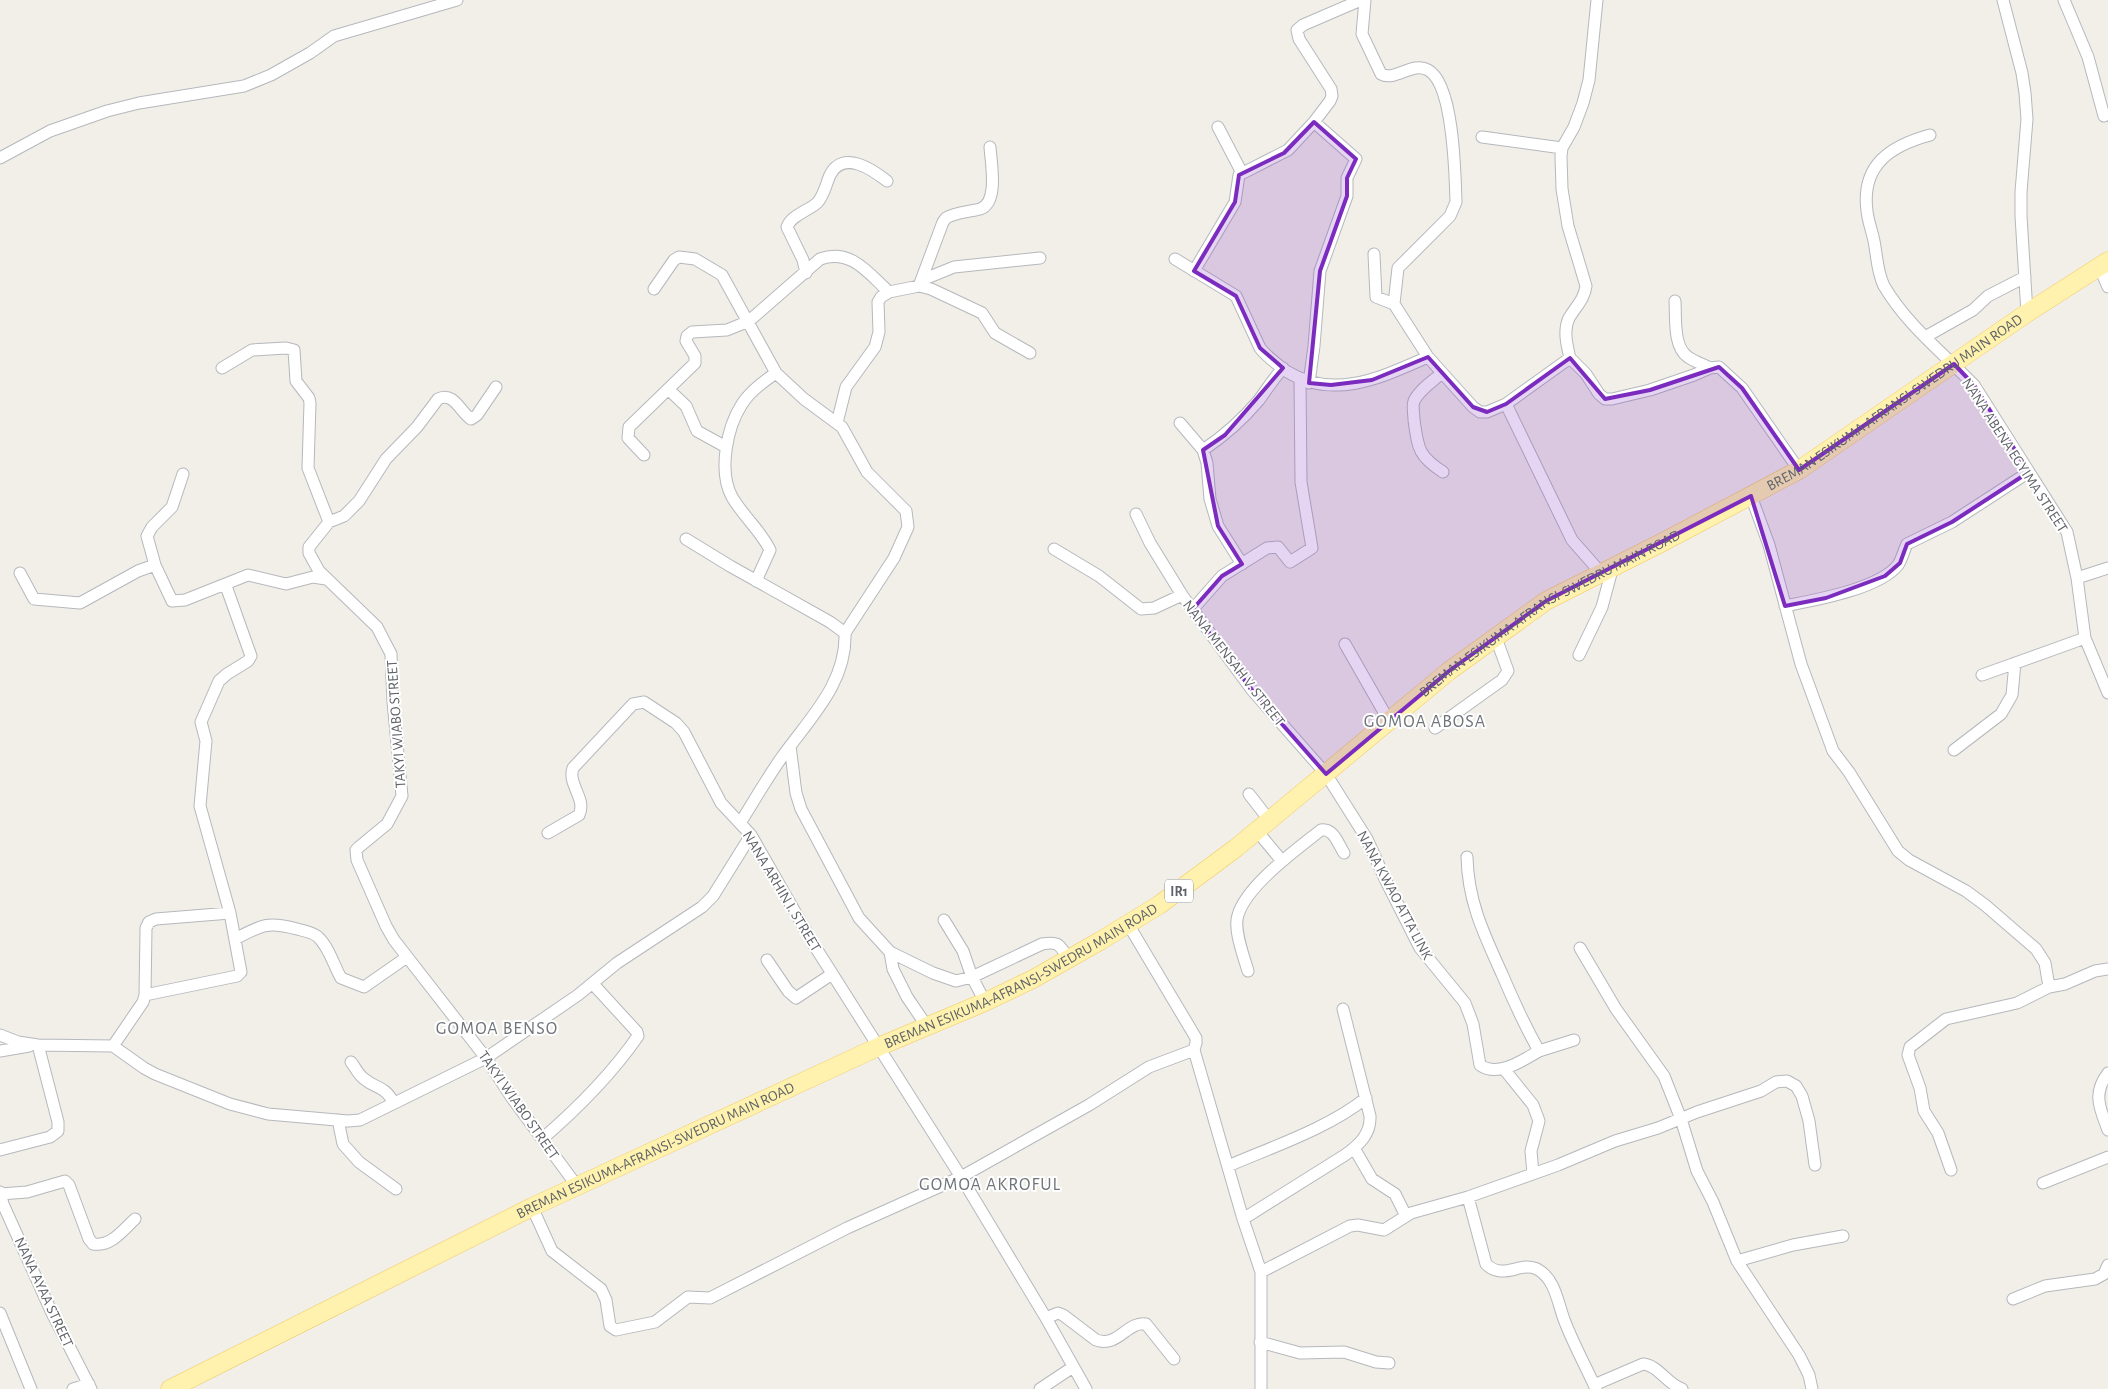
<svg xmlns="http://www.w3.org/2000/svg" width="2108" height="1389" viewBox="0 0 2108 1389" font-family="'Alegreya Sans',sans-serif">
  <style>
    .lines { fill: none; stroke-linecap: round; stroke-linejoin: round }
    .street-casing { stroke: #b5b8bc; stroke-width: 13 }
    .primary-casing { stroke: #f2c960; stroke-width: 19 }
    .street { stroke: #fff; stroke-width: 11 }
    .primary { stroke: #fff2af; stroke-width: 18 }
    .marked { fill: #7b2cbf; fill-opacity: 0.2; stroke: #7b2cbf; stroke-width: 4; stroke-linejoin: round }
    .labels { text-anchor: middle; stroke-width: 4; stroke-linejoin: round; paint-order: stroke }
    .shield { fill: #fff; stroke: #8f9295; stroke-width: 1 }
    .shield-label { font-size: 14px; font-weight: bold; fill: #5f6368 }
    .street-label { font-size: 15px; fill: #5f6368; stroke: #fff }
    .quarter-label { font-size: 18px; letter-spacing: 1px; fill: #70757a; stroke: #fff }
  </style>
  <rect width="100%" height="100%" fill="#f1efe8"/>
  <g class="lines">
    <g class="street-casing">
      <path id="street" d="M1365 0 1362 34 1381 74C1395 82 1412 61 1428 70 1454 84 1455 174 1456 202L1450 216 1398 268 1394 304
        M2003 0 2022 73 2025 93 2027 119 2021 192V216L2027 313
        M2064 0 2088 57 2104 116
        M1218 127 1242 173
        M1930 135C1890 146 1861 165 1867 211 1868 221 1872 231 1874 241 1877 256 1877 272 1884 286 1907 325 1943 353 1974 385L2067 532 2077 578 2085 638 2108 693
        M1482 137 1562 148
        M0 158 50 131 107 111 139 103 244 86 271 75 310 53 334 36 457 0
        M1374 254 1376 297 1394 304 1428 357 1473 407 1480 412H1487L1506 404 1570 358C1567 346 1563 330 1569 318 1576 306 1584 300 1586 286L1568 226 1562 189 1561 156 1562 148 1574 127 1583 103 1589 80 1597 0
        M1175 259 1236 296 1260 348C1267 357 1277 364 1286 371 1334 401 1382 377 1428 357
        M2099 266 2108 287
        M1194 271 1235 202 1239 175 1288 150 1314 122 1330 101 1332 96 1331 89 1299 39 1297 30 1303 25 1361 0
        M806 273 803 260 787 227C791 215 808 211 817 203 824 196 826 184 830 175 843 149 873 170 887 181
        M922 280 954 267 1040 258
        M919 286 943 222 946 218C956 212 969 212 980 209 999 203 991 163 990 147
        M654 289 674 260 679 257 695 259 722 275 776 373 804 399 842 427 867 472 906 511 908 527 894 558 845 633
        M1675 301C1676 318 1673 347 1688 357 1695 362 1703 364 1710 368
        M1925 337 1973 310 1988 296 2025 277
        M1570 358 1586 374 1599 394 1605 399H1612L1650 390 1694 375 1710 368 1719 367 1742 388 1799 470
        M222 368 252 350 286 348 294 350 296 381 309 398 310 403 308 468 329 522
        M1442 373C1433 381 1419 390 1414 401 1412 406 1414 414 1414 420 1418 448 1418 456 1443 472
        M1309 383 1314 346 1320 271 1347 196V178L1356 159 1314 122
        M496 387 477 415 471 419C460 412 454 391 438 399L417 427 386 459 359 501 344 516 329 522 309 547V553L319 571 377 627 391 654 393 702 402 796 387 824 359 847 356 850 357 860 386 926 394 940 486 1058 512 1098 577 1186
        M668 389 686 406 697 431 726 447
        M1506 404 1572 540 1601 573
        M837 423 846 387 875 347 879 332 878 302 881 297 889 292 919 286 931 289 982 313 995 333 1030 353
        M1180 423 1203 450 1207 463 1210 499 1218 526 1242 564
        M1203 450C1224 436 1243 419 1259 400 1267 389 1274 378 1283 368
        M644 455 628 438 629 427 695 363V356L686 341 687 336 692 332 727 330 749 321 820 259C851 248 868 273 889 292
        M183 474 172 507 152 527 147 536 155 565 172 601 185 600 248 575 286 584 313 577 326 579
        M1751 496 1769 545 1801 664 1833 751 1849 772 1898 851 1909 860 1966 891 1985 905 2036 949 2045 963 2049 987
        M1136 514 1150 543 1182 595
        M686 539 730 566 830 622 845 633C847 683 809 719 782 757 767 778 754 801 740 823
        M1054 549 1099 576 1141 609 1154 608 1182 595 1252 690 1326 774 1367 839 1386 881 1420 948 1465 1003 1473 1024 1480 1065C1498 1078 1523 1060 1539 1051 1525 1026 1513 1000 1502 974 1484 934 1468 902 1467 857
        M20 573 34 599 80 603 138 571 155 565
        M2077 578 2108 568
        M756 581 770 550C761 531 743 516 732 497 718 471 727 427 742 404 750 391 764 381 776 373
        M1785 606C1815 600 1879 589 1898 565 1902 559 1904 550 1907 544L1952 522 2029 472
        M1192 610 1222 576 1267 548 1278 547 1290 562 1312 548 1301 482 1300 379
        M1345 644 1389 721
        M1579 655 1602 607 1613 566
        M1982 675 2085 638
        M1435 728 1502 680 1508 671 1496 638
        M790 746 796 793 801 809 859 918 890 952 893 969 907 997 926 1025
        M1954 750 2001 714 2012 695 2015 663
        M1249 794 1270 821
        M1257 831 1282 861
        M944 920 963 951 972 977 985 1002
        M1128 924 1196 1038V1043L1194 1050 1243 1219 1261 1272V1389
        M235 939C262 925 267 921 297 929 304 931 313 932 318 937 329 947 334 966 341 978L364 987 407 957
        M1580 948 1616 1009 1664 1076 1681 1119 1697 1171 1713 1202 1737 1261 1799 1355 1809 1375 1812 1389
        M890 952 933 973 956 981 972 977 1042 944C1060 941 1059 945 1069 959
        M767 960 788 991 796 998 832 974
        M1248 971C1244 957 1233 929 1238 915 1247 885 1296 850 1321 830 1334 828 1338 844 1344 853
        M145 995 237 976 241 972 230 913 200 806 206 741 201 722 219 681 227 674 248 661 251 656 226 586
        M0 1035 18 1042 38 1045 113 1046 144 1068 155 1074 230 1104 268 1114 348 1121 360 1120 486 1058 578 995 617 963 702 907 713 896 751 835
        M113 1046 143 1002 145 995 146 928 149 922 156 919 230 913
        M0 1051 29 1046
        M1539 1051 1574 1040
        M351 1062C355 1067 358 1074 363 1078 377 1090 383 1084 394 1103
        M1504 1069 1533 1105 1539 1121 1531 1151 1533 1174
        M2108 1073C2092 1094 2100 1108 2108 1130
        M338 1120 343 1144 359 1162 396 1189
        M542 1139C578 1108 611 1075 638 1036L637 1032 593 984
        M1354 1148 1372 1179 1395 1194 1406 1216
        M0 1150 50 1137 58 1131V1122L38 1045
        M1228 1166C1272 1147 1329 1128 1366 1098
        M1951 1170 1938 1133 1924 1111 1920 1088 1908 1055 1910 1047 1946 1019 2017 1003 2049 987 2065 984 2095 971 2108 969
        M2043 1183 2108 1157
        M0 1192 3 1204 51 1311 91 1389
        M0 1194 27 1192 65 1181 69 1185 89 1239 93 1244C111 1247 123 1230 135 1219
        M1468 1197 1486 1264C1503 1281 1520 1261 1537 1269 1556 1279 1558 1305 1565 1322 1574 1345 1586 1367 1596 1389
        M532 1207 552 1251 601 1289 606 1300 610 1326 616 1330 655 1322 688 1297 710 1298 847 1228 961 1177 814 945 751 835 721 803 684 732 676 723 644 702 633 704 573 768C567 784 587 799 579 815L548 833
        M1243 1219 1345 1155C1359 1145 1371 1134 1370 1116L1343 1009
        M1737 1261 1793 1245 1843 1236
        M1261 1272 1350 1226 1358 1225 1384 1230 1411 1213 1468 1197 1558 1165 1615 1141 1658 1128 1697 1112 1761 1091 1776 1082 1787 1081 1796 1086 1802 1096 1809 1121 1815 1165
        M2013 1299 2045 1286 2095 1279 2104 1274 2108 1265
        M0 1313 31 1389
        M1046 1318 1058 1313 1063 1315 1096 1340C1118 1348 1127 1321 1146 1324L1174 1359
        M1260 1342 1300 1353 1344 1352 1376 1362 1389 1363
        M1594 1385 1643 1364C1658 1365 1667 1384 1682 1389
        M73 1389 89 1384
        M1040 1389 1073 1367
        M1086 1389 1046 1318 961 1177 1089 1105 1149 1067 1194 1050"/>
    </g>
    <g class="primary-casing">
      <g id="primary">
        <path id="s1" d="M170 1389 532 1207 878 1047 985 1002 1033 979 1100 941 1159 905 1236 848 1449 671 1546 601 1663 542 1799 470 2027 313 2108 261"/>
      </g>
    </g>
    <use href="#street" class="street"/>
    <use href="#primary" class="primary"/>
  </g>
  <path class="marked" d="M1314 122 1356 159 1347 178V196L1320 271 1309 383 1331 385 1372 380 1428 357 1473 407 1487 412 1506 404 1570 358 1605 399 1650 390 1719 367 1742 388 1799 470 1954 364 1974 385 2029 472 1952 522 1907 544 1900 563 1885 576 1826 598 1785 606 1751 496 1546 601 1449 671 1326 774 1252 690 1192 610 1222 576 1242 564 1218 526 1203 450 1225 435 1283 368 1260 348 1236 296 1194 271 1235 202 1239 175 1284 153Z"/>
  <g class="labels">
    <rect class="shield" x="1165" y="879.5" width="28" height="23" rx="4"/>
    <g class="shield-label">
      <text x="1179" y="896">IR1</text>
    </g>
    <g class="street-label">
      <text dy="5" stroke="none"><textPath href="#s1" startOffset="1996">BREMAN ESIKUMA-AFRANSI-SWEDRU MAIN ROAD</textPath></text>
      <text transform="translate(2015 455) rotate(57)" y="5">NANA ABENA EGYIMA STREET</text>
      <text dy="5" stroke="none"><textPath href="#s1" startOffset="1591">BREMAN ESIKUMA-AFRANSI-SWEDRU MAIN ROAD</textPath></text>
      <text transform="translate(1234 663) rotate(52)" y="5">NANA MENSAH V. STREET</text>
      <text transform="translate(396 724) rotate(-94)" y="5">TAKYI WIABO STREET</text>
      <text transform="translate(782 891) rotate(59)" y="5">NANA ARHIN I. STREET</text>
      <text transform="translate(1395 895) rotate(62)" y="5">NANA KWAO ATTA LINK</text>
      <text dy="5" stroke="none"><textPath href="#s1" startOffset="946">BREMAN ESIKUMA-AFRANSI-SWEDRU MAIN ROAD</textPath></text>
      <text transform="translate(519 1105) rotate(55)" y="5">TAKYI WIABO STREET</text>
      <text dy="5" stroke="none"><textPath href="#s1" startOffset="541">BREMAN ESIKUMA-AFRANSI-SWEDRU MAIN ROAD</textPath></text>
      <text transform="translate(44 1292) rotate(65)" y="5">NANA AYAA STREET</text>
    </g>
    <g class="quarter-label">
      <text x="1425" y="727">GOMOA ABOSA</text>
      <text x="497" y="1034">GOMOA BENSO</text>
      <text x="990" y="1190">GOMOA AKROFUL</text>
    </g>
  </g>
</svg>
